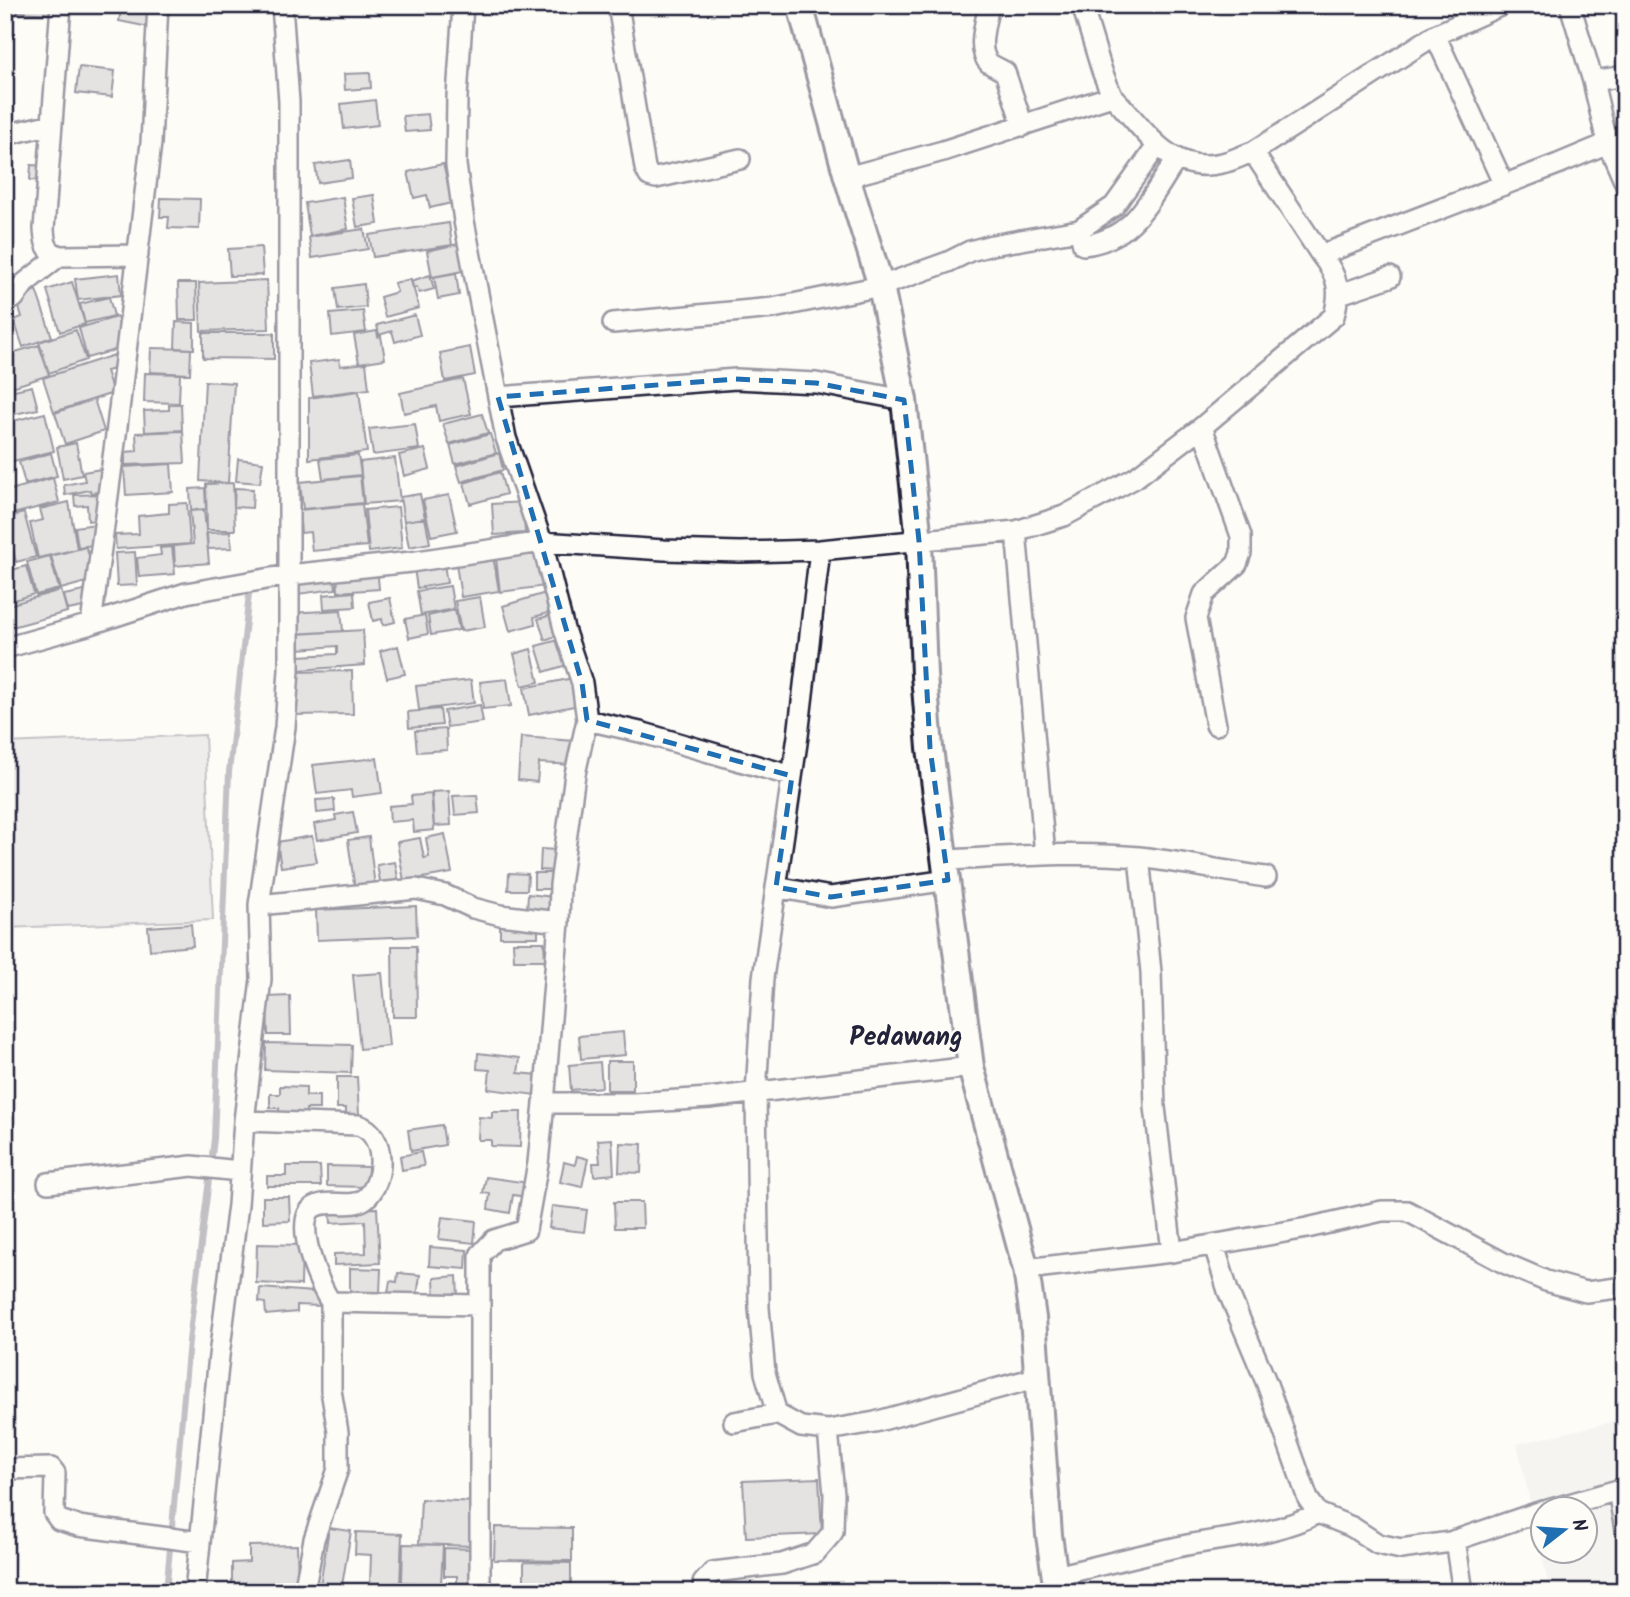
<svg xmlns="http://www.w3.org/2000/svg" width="1630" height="1597" viewBox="0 0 1630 1597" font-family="Kalam,sans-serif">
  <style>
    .built { fill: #ecece9; fill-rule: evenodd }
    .green { fill: #dddcdb; stroke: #807f8b; stroke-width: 2 }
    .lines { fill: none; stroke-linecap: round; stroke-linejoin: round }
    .stream { stroke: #787885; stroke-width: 6 }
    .building { fill: #c6c6c8; stroke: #22223b; stroke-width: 2 }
    .minor-casing { stroke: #22223b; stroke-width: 24 }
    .tertiary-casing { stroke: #22223b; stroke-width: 30 }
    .minor { stroke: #fdfcf7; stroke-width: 19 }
    .tertiary { stroke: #fdfcf7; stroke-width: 24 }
    .marked { fill: none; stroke: #1f6fb2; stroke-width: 5; stroke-dasharray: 14 9; stroke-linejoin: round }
    .labels { text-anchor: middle; stroke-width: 5; stroke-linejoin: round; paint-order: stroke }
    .quarter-label { font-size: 26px; font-weight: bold; fill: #22223b; stroke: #fdfcf7 }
  </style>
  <rect width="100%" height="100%" fill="#fdfcf7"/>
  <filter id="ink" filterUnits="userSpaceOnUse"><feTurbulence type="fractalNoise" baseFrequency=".0143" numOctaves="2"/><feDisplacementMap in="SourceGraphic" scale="14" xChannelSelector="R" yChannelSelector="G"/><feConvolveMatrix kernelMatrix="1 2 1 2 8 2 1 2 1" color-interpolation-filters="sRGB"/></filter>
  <g filter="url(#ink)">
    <path class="built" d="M1625 1419V1592H1550L1517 1444ZM1542 1510H1584V1552H1542Z"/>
    <path class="green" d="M205 735 213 920 5 928V743Z"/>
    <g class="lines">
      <path class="stream" d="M166 1592 189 1341 214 1139 229 772 249 594"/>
    </g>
    <path class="building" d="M17 5H54V14L17 12Z
      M122 5H153L149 27 119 21Z
      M79 67 115 71 112 97 76 93Z
      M370 73 371 88 345 90 344 74Z
      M375 100 378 125 344 129 341 104Z
      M428 114 430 130 405 132 403 116Z
      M350 160 352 178 318 183 315 165Z
      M443 164 449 187 456 185 460 201 430 208 427 195 414 198 408 172Z
      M31 165 47 166 45 181 30 180Z
      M374 195 378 224 357 227 352 198Z
      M343 197 348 229 310 236 305 203Z
      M161 198 200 199 199 229 168 228 169 217H160Z
      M449 223 452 245 373 257 369 235Z
      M364 229 368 249 312 258 309 237Z
      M458 244 463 271 432 277 427 251Z
      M261 247 263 275 230 276 228 249Z
      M456 273 459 295 438 299 434 277Z
      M119 274 121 295 78 300 75 279Z
      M430 275 434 289 419 293 417 287 413 288 411 281Z
      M411 279 419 308 385 317 380 297 397 292 394 283Z
      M267 280 269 329 201 331 199 283Z
      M72 282 85 324 60 332 47 290Z
      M178 283H196L197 320H179Z
      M364 284 366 307 338 310 335 288Z
      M36 290 52 337 23 347 14 320 22 317 16 298Z
      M109 297 114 316 85 323 80 304Z
      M363 311 366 332 332 336 330 314Z
      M415 315 420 335 395 342 392 331 379 335 377 325Z
      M117 317 125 347 87 358 79 328Z
      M176 322 194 323V349L175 348Z
      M76 330 86 360 49 373 39 342Z
      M377 331 378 337 381 336 385 359 359 363 354 335Z
      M203 333H274V359L203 358Z
      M39 345 49 375 12 387 5 364V355Z
      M470 347 475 375 445 381 440 353Z
      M151 348 191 349 190 374 150 372Z
      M114 355 118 368 106 371 113 393 54 412 43 378Z
      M339 359 340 366 366 363 369 389 313 396 309 363Z
      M145 373 180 374 179 403 144 402Z
      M463 379 471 414 439 421 436 406 404 413 400 393Z
      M205 381 234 383 228 483 200 481Z
      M32 386 38 409 5 416V392Z
      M359 391 367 452 309 459V398Z
      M94 399 104 431 65 444 55 413Z
      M169 404H181L182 430 145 432 144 411 169 410Z
      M45 413 54 451 5 463V423Z
      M482 414 488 433 449 444 443 424Z
      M415 424 419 449 373 455 369 429Z
      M183 431 185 463 125 465V452L137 451 136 433Z
      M490 434 496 453 455 464 450 445Z
      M76 443 82 475 63 479 57 447Z
      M425 449 430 469 404 476 399 455Z
      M51 453 57 476 25 484 19 462Z
      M499 453 503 470 461 482 456 466Z
      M358 455 361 475 323 479 320 459Z
      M395 458 400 501 364 504 360 462Z
      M238 459 263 462 260 483 236 481Z
      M171 464 173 492 126 495 124 467Z
      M101 469 105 491 91 493 90 490 65 495 64 485 85 481 83 472Z
      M500 472 506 494 470 504 464 483Z
      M360 476 363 503 303 509 300 482Z
      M53 478 59 502 13 514 7 491Z
      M233 483 235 530H207L206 484Z
      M205 488 206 509 191 510 190 489Z
      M235 488 253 489 252 508 234 507Z
      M106 494 104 519 88 521 87 505 75 506 74 495Z
      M420 494 425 518 404 521 400 497Z
      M449 495 457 531 431 536 423 500Z
      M69 502 77 549 38 558 30 523 43 520 40 509Z
      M523 502 525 533 494 535 492 504Z
      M187 503 190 544 116 549 115 535 139 534 138 516 169 513V504Z
      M362 504 367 546 312 551 310 532 301 533 299 510Z
      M398 507 402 548 369 552 365 510Z
      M204 510 209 563 175 566 174 546 193 544 190 511Z
      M24 513 36 557 16 562 5 518Z
      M425 518 430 543 409 547 404 521Z
      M103 523 101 544 78 547 75 527Z
      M230 532 232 548 208 549 207 533Z
      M540 544 546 586 500 592 495 550Z
      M86 547 97 579 61 589 51 556Z
      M172 547 175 574 139 577 137 558 161 555 160 548Z
      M492 550 499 591 461 597 455 557Z
      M135 552 137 585 117 586 115 553Z
      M50 556 59 589 36 595 27 562Z
      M443 558 447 583 417 588 413 562Z
      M26 566 34 594 5 603V572Z
      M377 566 379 589 338 592 337 570Z
      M334 570 336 589 298 594 295 575Z
      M450 586 454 609 421 615 417 591Z
      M94 589 93 605 68 610 64 595Z
      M61 590 67 612 5 629V606Z
      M552 591 558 610 534 617 535 624 510 631 503 606Z
      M354 592 355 607 324 609 323 595Z
      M480 597 485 627 461 631 455 601Z
      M390 598 395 622 383 625 382 619 373 621 369 602Z
      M341 610 343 631 291 634 290 613Z
      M455 610 459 630 431 635 428 616Z
      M558 613 564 633 545 640 538 619Z
      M425 615 428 634 409 638 405 619Z
      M363 630 365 665 299 670 298 656 337 654V646L298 649 297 634Z
      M566 638 573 663 544 672 536 646Z
      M398 646 405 674 387 678 380 651Z
      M531 649 539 682 522 686 514 654Z
      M352 671 353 714 292 715 290 672Z
      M578 677 584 704 529 715 524 688Z
      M507 679 511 706 483 709 480 682Z
      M471 680 474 703 419 710 416 686Z
      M480 705 483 722 447 727 444 711Z
      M440 709 442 725 409 728 408 712Z
      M446 729 447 750 417 752 415 731Z
      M521 737 575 741 574 765 539 763 537 782 518 780Z
      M377 758 382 793 352 797 351 790 317 794 313 765Z
      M449 791 451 825 434 826 432 792Z
      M431 794 434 830 414 832 413 820 390 822 389 806 412 804 411 796Z
      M477 795 479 813 455 815 453 796Z
      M334 799 335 811 317 813 316 800Z
      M353 812 357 833 317 840 314 824 336 820 335 815Z
      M445 834 452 873 404 881 397 842 420 838 424 858 429 857 426 838Z
      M312 836 317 862 281 867 277 842Z
      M369 837 375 887 355 890 348 840Z
      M541 849 555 850 554 871 540 870Z
      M395 862 399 883 381 886 377 865Z
      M509 873 528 874 527 890H508Z
      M534 873H555V889H534Z
      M528 894 553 897 552 912 527 910Z
      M416 906 417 936 317 940 316 910Z
      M500 923 538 924V937H500Z
      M191 924 193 946 150 950 148 927Z
      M513 942H544L545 960H514Z
      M392 946H416L417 1017H393Z
      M382 973 389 1046 360 1049 353 975Z
      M290 996 291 1035H268L267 997Z
      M623 1032 625 1055 581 1059 579 1036Z
      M266 1043 352 1045 351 1073 265 1070Z
      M478 1053 520 1058 518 1073 539 1075 536 1095 488 1089 490 1070 477 1069Z
      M607 1061H633V1090H607Z
      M600 1062 602 1087 571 1090 569 1065Z
      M337 1077H357L359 1115H346V1108H337Z
      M280 1086 306 1087V1096H319V1109H306V1117H279V1108H270V1094H280Z
      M492 1112H521L520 1147 491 1146V1140H478L479 1117 492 1118Z
      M442 1125 445 1145 411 1151 408 1130Z
      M612 1139 614 1174 594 1176 593 1163H600L598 1140Z
      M620 1143 642 1144 641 1173 619 1172Z
      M421 1152 424 1166 402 1170 400 1156Z
      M577 1156 588 1159 582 1187 560 1182 564 1162 575 1165Z
      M286 1166H320L321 1186H267V1176H286Z
      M327 1166 368 1167 367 1187 327 1186Z
      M486 1177 529 1183 527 1197 513 1195 510 1213 488 1209 490 1194 483 1193Z
      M263 1197H289L290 1221 263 1222Z
      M614 1202H642L643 1228H615Z
      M552 1206 587 1210 584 1232 549 1228Z
      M377 1208 380 1263 334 1265V1254L366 1253 365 1221 331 1223 330 1209Z
      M442 1217 476 1221 474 1243 439 1239Z
      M257 1244 302 1245 301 1285 256 1283Z
      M430 1247 467 1250 466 1269 429 1266Z
      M350 1268 381 1269 380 1293 350 1292Z
      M398 1273 420 1275 417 1297 388 1293 390 1281 397 1282Z
      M457 1276 458 1297 435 1298 434 1278Z
      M260 1288 313 1292 320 1306 297 1305V1312L266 1315 265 1303 259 1302Z
      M819 1478 822 1534 746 1537 743 1481Z
      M421 1499 475 1502 473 1546 419 1544Z
      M495 1527 572 1528V1561L494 1560Z
      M329 1528 351 1531 341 1592H319Z
      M356 1532 402 1534 400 1585 370 1584 371 1555 355 1554Z
      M403 1544 443 1545 441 1584 402 1582Z
      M297 1545 298 1592H241V1588H232V1563L249 1562V1546Z
      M444 1548 475 1549 474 1592H457V1576H444Z
      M524 1562 571 1563V1592H524Z"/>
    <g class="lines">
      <g class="minor-casing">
        <path id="minor" d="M61 5 44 229C45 242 45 250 59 256L138 255
          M463 5 457 97 456 165 464 221 506 438 542 542 564 629 582 683 587 720 575 774 560 885 559 922 544 1103 538 1163 526 1230 494 1240 480 1255V1592
          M618 5 645 168 649 176 656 178 740 159
          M989 5C986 21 976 50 989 63 993 66 1000 69 1005 72L1023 126
          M1570 5 1593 81 1607 142 1625 183
          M1435 35 1504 185
          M1593 81 1625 76
          M1112 96C1145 128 1168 176 1222 163 1232 161 1243 155 1253 152L1435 35 1502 5
          M5 135 52 124
          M1253 152 1321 255
          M847 177 943 151 1112 96 1102 71 1082 5
          M1079 230 1083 245C1134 240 1150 198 1176 160
          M1340 294 1390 277
          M5 302 14 298 25 283 59 256
          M613 323 773 308 881 286 948 262 970 251 992 245 1079 230 1114 206 1157 146
          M498 397 736 379 816 383 904 400
          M1202 427 1241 536V553L1237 564 1204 594 1196 618 1216 725
          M1016 531 1045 855
          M820 550 798 736 763 978 756 1093 759 1308 765 1373 777 1414 801 1427 828 1430 875 1422 1039 1377
          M91 624 116 435 151 143 158 5
          M5 648 91 624 186 593 289 575 411 562 542 542 664 550 740 552 820 550 1016 531 1064 516 1135 478 1202 427 1334 316C1341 290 1338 276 1321 255L1558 164 1625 136
          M587 720 640 732 792 776
          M1139 857 1151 972 1155 1107 1172 1252
          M946 860C1010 857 1075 851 1139 857 1181 862 1224 871 1266 877
          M776 887 831 897 948 880
          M259 905 416 889 445 895 473 908 500 915 559 922
          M544 1103H634L709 1098 971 1067
          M244 1121 358 1125C386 1133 386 1180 366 1198 352 1210 330 1198 314 1207 292 1220 319 1287 331 1302L479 1305
          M48 1183 192 1166 239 1171
          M1214 1245 1228 1291 1267 1384 1308 1499 1318 1513 1352 1527 1378 1544 1401 1549 1450 1542 1542 1511
          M1026 1269 1172 1252 1307 1228 1382 1211H1407L1504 1263 1546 1281 1586 1292 1625 1287
          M734 1422 777 1414
          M5 1469 51 1468 55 1473 54 1513 59 1520 78 1526 200 1542
          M1618 1490 1625 1530
          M1548 1510 1625 1488
          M1455 1540 1463 1592
          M1055 1576C1099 1566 1143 1554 1187 1545 1231 1537 1277 1534 1318 1513
          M195 1592 219 1356 238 1205 244 1121 261 979 259 905 285 727 289 670V102L282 5
          M304 1592 314 1539 338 1469V1432L331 1390V1302
          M703 1592V1583L713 1572 782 1564 815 1553 833 1532 834 1494 828 1430"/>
      </g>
      <g class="tertiary-casing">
        <path id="tertiary" d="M800 5 847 177 881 286 904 400 919 541 924 675 930 748 971 1067 1026 1269 1033 1318 1049 1535 1057 1592"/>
      </g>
      <use href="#minor" class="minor"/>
      <use href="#tertiary" class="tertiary"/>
    </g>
  </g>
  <path d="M0 0H1630V1597H0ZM736 379 816 383 904 400 919 541 930 748 948 880 831 897 776 887 792 776 587 720 582 683 498 397Z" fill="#fdfcf7" fill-opacity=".55" fill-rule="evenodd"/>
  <path class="marked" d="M736 379 816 383 904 400 919 541 930 748 948 880 831 897 776 887 792 776 587 720 582 683 498 397Z"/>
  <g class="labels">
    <g class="quarter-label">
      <text x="906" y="1045">Pedawang</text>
    </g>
  </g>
  <rect width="1630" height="1597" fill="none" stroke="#fdfcf7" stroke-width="28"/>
  <rect x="14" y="14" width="1602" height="1569" fill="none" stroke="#22223b" stroke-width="2.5" filter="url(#ink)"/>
  <g transform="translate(1564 1530) rotate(73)"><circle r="33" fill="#fdfcf7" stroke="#a5a5ac" stroke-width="2"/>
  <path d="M0-5L12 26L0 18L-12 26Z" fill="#1f6fb2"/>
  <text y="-10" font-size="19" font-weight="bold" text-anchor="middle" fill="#22223b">N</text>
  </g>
</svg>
